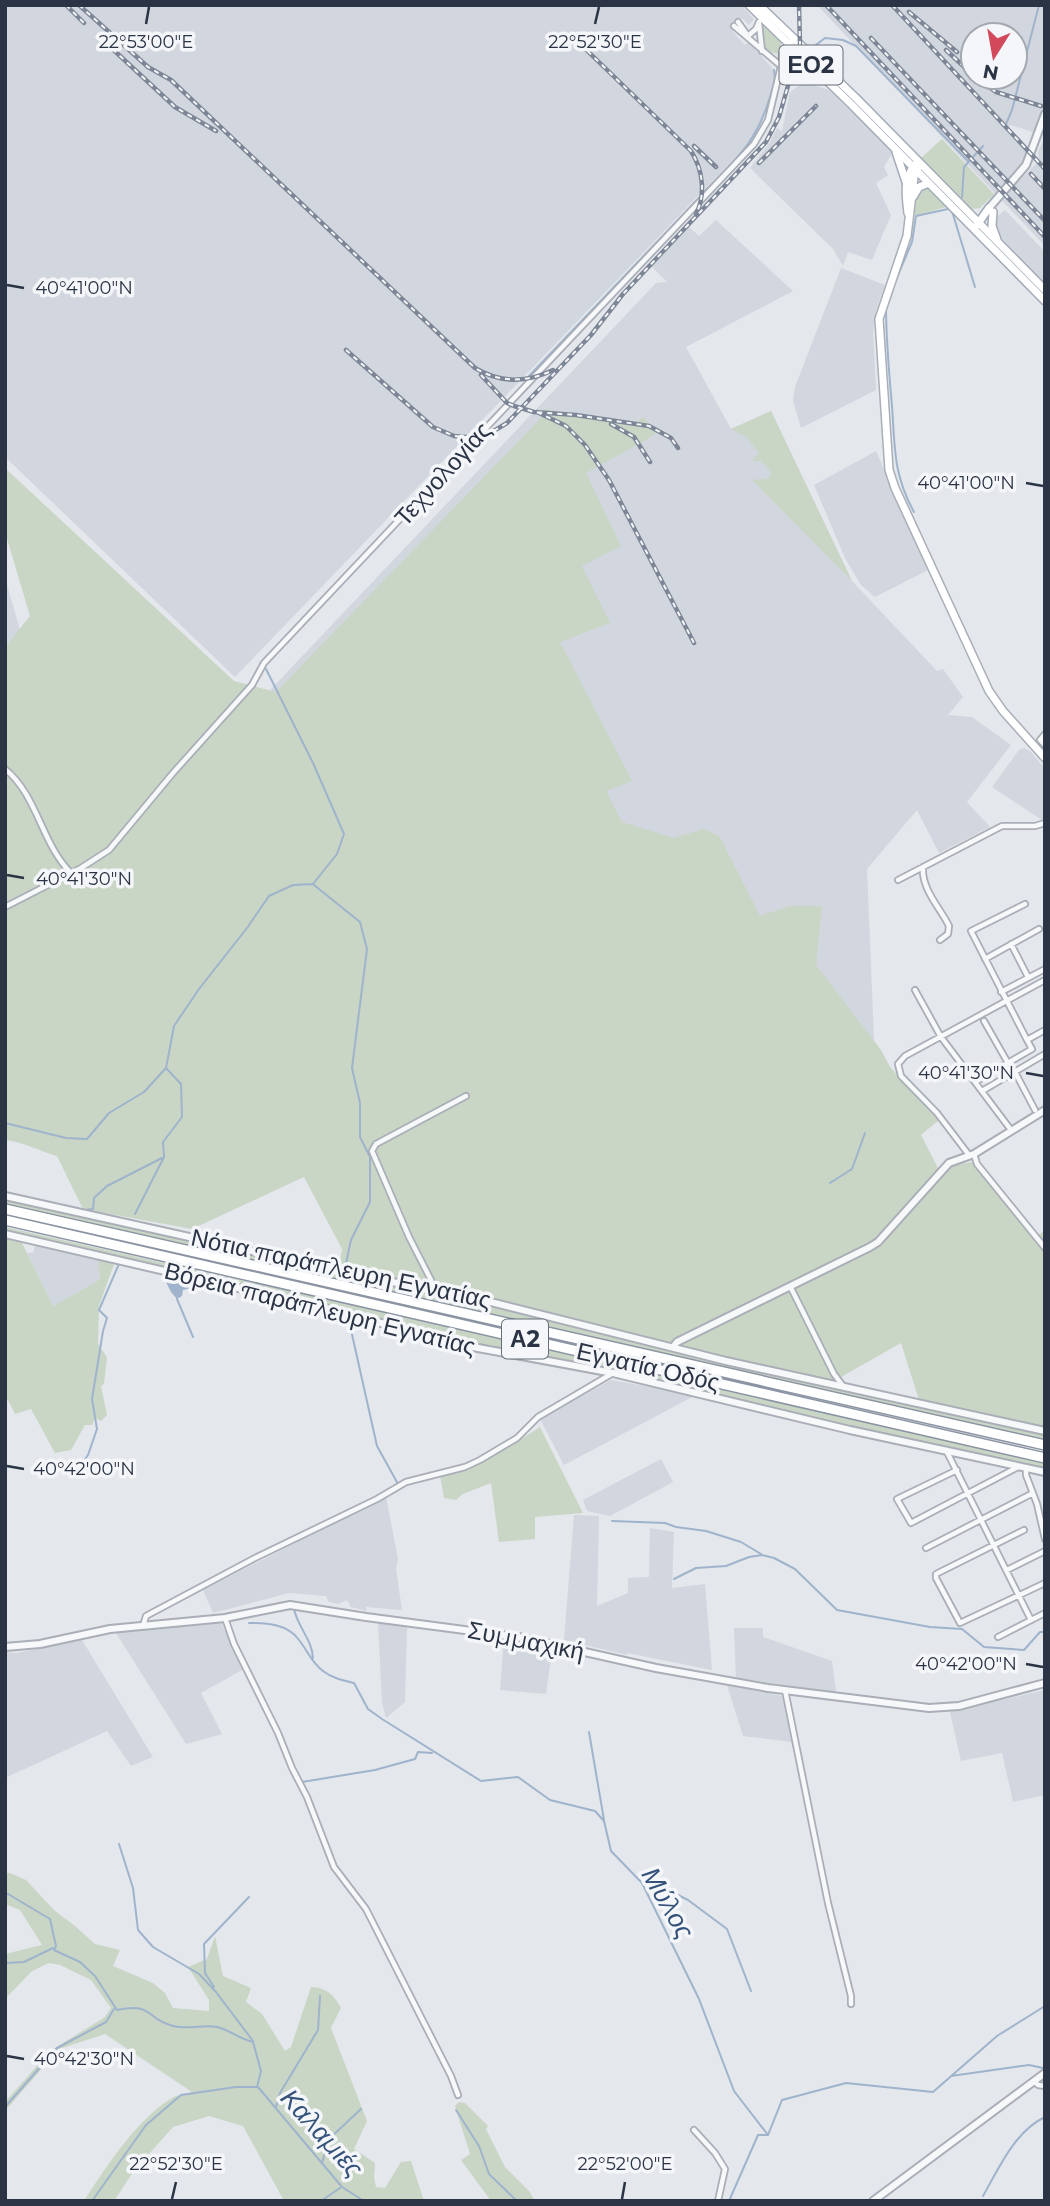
<svg xmlns="http://www.w3.org/2000/svg" width="1050" height="2206" viewBox="0 0 1050 2206" font-family="Montserrat,sans-serif">
  <style>
    .built { fill: #d2d6de; fill-rule: evenodd }
    .green { fill: #c9d6c5 }
    .water { fill: #9fb4cc }
    .lines { fill: none; stroke-linecap: round; stroke-linejoin: round }
    .stream { stroke: #9fb4cc; stroke-width: 2 }
    .minor-casing { stroke: #a9aeb7; stroke-width: 8 }
    .tertiary-casing { stroke: #a9aeb7; stroke-width: 10 }
    .secondary-casing { stroke: #a9aeb7; stroke-width: 10 }
    .primary-casing { stroke: #a3abb8; stroke-width: 10 }
    .motorway-casing { stroke: #8b94a3; stroke-width: 12 }
    .minor { stroke: #f7f8fa; stroke-width: 4.5 }
    .tertiary { stroke: #f7f8fa; stroke-width: 6 }
    .secondary { stroke: #fff; stroke-width: 7 }
    .primary { stroke: #fff; stroke-width: 7 }
    .motorway { stroke: #fff; stroke-width: 9 }
    .rail-casing { stroke: #7d8696; stroke-width: 4.5 }
    .rail { stroke: #f4f6f9; stroke-width: 2; stroke-dasharray: 5; stroke-linecap: butt }
    .ticks { fill: none; stroke: #2b3445; stroke-width: 2.5 }
    .labels { text-anchor: middle; stroke-width: 7; stroke-linejoin: round; paint-order: stroke }
    .shield { fill: #f4f6f9; stroke: #676e7b; stroke-width: 2 }
    .shield-label { font-size: 23px; font-weight: bold; fill: #2b3445 }
    .street-label { font-size: 24px; fill: #2b3445; stroke: #f4f6f9 }
    .water-label { font-size: 26px; font-style: italic; fill: #34527a; stroke: #f4f6f9 }
    .ticks-label { font-size: 18px; text-anchor: middle; fill: #2b3445; stroke: #f4f6f9; stroke-width: 7; stroke-linejoin: round; paint-order: stroke }
  </style>
  <rect width="100%" height="100%" fill="#e4e7ec"/>
  <path class="built" d="M5 5H741L754 19 749 25 742 18 733 27V32L745 45 749 42 773 69 775 78 764 114 748 144 235 677 5 457Z
    M817 5H1045V106L1036 133 1010 125 1008 127 1031 151 1010 180 1014 185 1039 161 1038 152 1045 136V246ZM973 35H1015V77H973Z
    M804 82 829 90 887 145 892 153 884 167 888 175 876 183 891 215 872 260 848 252 843 266 833 249 750 168 769 144 777 128 782 131 790 92Z
    M1005 210 1045 252V284L1002 239 993 220Z
    M716 220 793 291 686 347 731 429 771 411 852 581 937 671 943 669 963 697 948 715 972 717 1011 745 967 802 990 827 939 853 917 810 867 869 876 1088 126 842 656 283 667 282 652 267 689 227 699 236Z
    M841 268 885 285 877 307 873 331 876 390 801 428 793 400 795 387Z
    M876 451 928 570 875 597 861 585 845 558 814 485Z
    M5 578 20 630 5 646Z
    M1024 748 1030 751 1045 769V819L1042 820 992 787 1019 750Z
    M35 1245 100 1261 98 1263 100 1277 95 1283 53 1306 27 1253H33Z
    M611 1380 696 1395 564 1465 540 1419Z
    M661 1459 673 1482 610 1516 587 1511 583 1500Z
    M386 1497 398 1559 396 1569 402 1610 366 1607 367 1611 351 1607 347 1600 339 1604 329 1602 326 1596 289 1593 213 1613 203 1590Z
    M574 1515 599 1516 597 1606 628 1593V1578L649 1577 650 1528 674 1532 672 1588 705 1584 712 1670 627 1653V1655L564 1640Z
    M221 1622 244 1669 201 1693 222 1734 186 1744 116 1633Z
    M378 1622 407 1625 405 1702 386 1718 382 1702Z
    M734 1628H763V1637L832 1661 836 1692 736 1678Z
    M504 1639 552 1650 546 1694 500 1690Z
    M82 1640 153 1757 131 1766 107 1731 5 1778V1652L17 1653Z
    M727 1685 782 1696 792 1742 743 1736Z
    M1045 1690V1795L1013 1802 1002 1753 961 1761 950 1712Z"/>
  <path class="green" d="M762 24 781 41V49L777 54 765 50Z
    M942 139 994 194 980 208 972 209 966 205 921 158Z
    M927 188 946 207 915 216C915 203 915 195 927 188Z
    M546 409 632 426 643 417 657 432 646 440 586 473 621 546 582 566 610 623 560 642 632 781 606 791 622 822 673 838 704 829 720 837 760 916 790 906H822L816 965 881 1050 890 1067 939 1120 921 1135 939 1170 943 1174 952 1165 973 1162 1035 1236 1045 1231V1427L919 1400 901 1343 834 1381 711 1354 497 1300 339 1268 342 1249 304 1177 192 1229 83 1209 57 1156C39 1151 24 1142 5 1140V647L30 616 5 532V468L234 681 276 692 538 421Z
    M771 411 852 581 752 480 770 478 771 472 761 461H751L759 453 746 437 731 429Z
    M5 1198 504 1307 761 1371 1045 1434V1440L5 1204Z
    M5 1213 258 1270 257 1272 5 1215Z
    M5 1227 1045 1462V1469L861 1430 610 1370 459 1341 359 1312 222 1283 5 1231Z
    M5 1238 21 1241 53 1306 96 1282 100 1277 98 1263 101 1260 114 1264 99 1306 98 1344 107 1357 104 1384 101 1386 107 1415 101 1421 95 1418 92 1425H85L71 1450 55 1453 31 1409 15 1414 8 1400 5 1401Z
    M540 1427 583 1513 535 1517V1539L499 1542 491 1483 463 1494 456 1500 444 1498 440 1475C477 1466 508 1448 540 1427Z
    M5 1873H10L26 1880 55 1911 75 1926 95 1944 120 1950 113 1966 153 1983 165 1993 173 2008 209 2011V2000L188 1967 207 1959 215 1936 223 1976 251 1988 246 2002 262 2014 285 2051 291 2047 311 1987C326 1987 335 1996 341 2008L331 2028 367 2121 354 2149 375 2163 374 2177 376 2187 385 2188 401 2162 411 2161 424 2201H284L243 2126 209 2116 173 2127 133 2172 114 2201H84C105 2168 138 2118 172 2098 177 2095 186 2094 192 2092L105 2034 59 2049 5 2111V2102L50 2051 105 2017 111 2008 91 1980 60 1965 49 1963 32 1971 5 1999V1954L42 1945 20 1910 5 1904Z
    M459 2102 465 2103 488 2126 486 2129 505 2167 529 2191 535 2201H491L461 2160 470 2154 455 2106Z"/>
  <path class="water" d="M161 1272 204 1284V1285L183 1290 182 1296 177 1299 171 1292Z"/>
  <g class="lines">
    <path class="stream" d="M812 48 825 38 843 40 856 46 968 161
      M1006 124 1012 110 1039 5
      M705 191C738 157 756 143 770 97 773 87 776 80 774 70
      M962 197 964 167 983 146
      M952 211 975 287
      M895 282 912 242 916 216 948 209
      M886 307C886 340 889 372 892 406 895 447 893 474 914 512
      M529 376 699 198
      M314 885 360 922 367 949 352 1068 360 1103V1137L370 1157V1202L351 1240 345 1268
      M5 1123 66 1138 87 1139 109 1113 144 1092 166 1068 174 1026 199 989 247 928 269 896 293 885 313 884 337 854 344 834 313 763 266 669
      M830 1183 852 1169 865 1133
      M85 1210 93 1209 94 1198 107 1186 162 1158
      M135 1214 164 1157 163 1142 182 1117 181 1084 166 1068
      M177 1299 193 1337
      M349 1321 377 1446 398 1484
      M78 1469 88 1455 97 1429 92 1399 103 1331 107 1318 99 1310 119 1264
      M612 1521 665 1523 676 1527 706 1531 741 1542 761 1554
      M674 1579 696 1568 726 1566 749 1557 762 1555 774 1558 795 1569 837 1610 930 1627 962 1629 984 1647 1024 1650 1040 1632H1045
      M294 1609C298 1628 312 1639 313 1658
      M249 1623C267 1623 288 1624 299 1640 307 1650 312 1663 323 1671 332 1678 342 1680 354 1683L368 1709 382 1719 481 1781 518 1777 550 1800 595 1811 604 1821 611 1851 642 1883 699 1999 734 2091 768 2135
      M589 1732 604 1820
      M302 1782 375 1770 415 1759 418 1752 432 1753
      M119 1844 133 1888 138 1930 153 1947 199 1974 216 1992
      M646 1888H664L688 1900 727 1929 751 1991
      M5 1895 8 1894 50 1919 56 1946 54 1950 80 1962 95 1976 117 2010C154 2002 145 2019 173 2026 188 2030 205 2024 217 2027 230 2030 239 2039 253 2042L261 2071 257 2087H236L181 2095 146 2125 92 2201
      M5 1963 24 1962 53 1948
      M214 1987 205 1973 204 1944 249 1897
      M216 1992 253 2041
      M951 2076 1029 2065 1043 2068
      M258 2087 342 2187 364 2201
      M5 2107 57 2048 106 2022 114 2009
      M276 2107 280 2093 318 2030 320 1996
      M456 2110 479 2146 489 2174 517 2201
      M322 2163 329 2139 361 2109
      M983 2196C999 2168 1015 2131 1045 2117
      M321 2201 340 2188
      M729 2201 758 2135H768L782 2100 846 2083 933 2092 997 2036 1045 2006"/>
    <g class="minor-casing">
      <path id="minor" d="M738 22 748 36 756 29 759 22
        M759 23 762 51
        M794 38 782 54 781 66 795 47
        M1045 734 1040 740 1045 745
        M5 769C38 796 41 843 71 873
        M923 867C921 889 941 909 949 926L948 934 940 940
        M898 880 1002 826H1035L1045 823
        M1025 904 971 931 1027 1040
        M5 907 81 868 109 850 173 773 252 685 264 663 754 144 768 120 781 66 734 26
        M1011 944 1028 977
        M985 959 1039 929
        M915 990 941 1037 1011 1130
        M1001 992 1045 969
        M984 1021 1008 1063
        M1015 1072 1035 1110
        M975 1082 1032 1049 1027 1040 1045 1030
        M982 1091 1045 1054
        M974 1154 977 1164 1045 1248
        M969 1155 937 1113 901 1076 898 1064 905 1056 1045 980
        M790 1286 834 1374 843 1386
        M432 1290 431 1280 409 1237 372 1151 376 1144 466 1096
        M946 1450 1031 1620
        M1026 1467V1475L1037 1504 1045 1539
        M957 1470 897 1499 911 1523 1020 1466
        M1024 1530 936 1574V1578L960 1623 1045 1583
        M926 1548 1033 1493
        M1007 1570 1045 1551
        M225 1618 234 1644 278 1733 292 1768 307 1797 334 1867 366 1909 451 2076 458 2095
        M143 1626 146 1616 255 1558 377 1499 406 1482 465 1467 480 1460 517 1438 538 1417 613 1373
        M998 1637 1045 1613
        M785 1690 828 1903 851 1996V2004
        M1034 2081 1038 2085 1045 2086
        M694 2130 715 2153 725 2169 718 2201"/>
    </g>
    <g class="tertiary-casing">
      <path id="tertiary" d="M989 208 1026 165 1045 114
        M5 1196 387 1281 475 1298 726 1361 1045 1431
        M5 1234 346 1313 451 1343 613 1373 850 1430 1045 1472
        M673 1347 677 1342 870 1247 878 1242 949 1163 974 1154 1045 1110
        M5 1647 40 1644 110 1629 225 1618 290 1605 366 1617 518 1637 656 1668 768 1688 929 1708 959 1706 1045 1683
        M873 2201 1045 2073"/>
    </g>
    <g class="secondary-casing">
      <path id="secondary" d="M918 167 914 177 907 236 879 319 889 470 895 488 989 691 1003 711 1045 758
        M908 213C906 195 903 179 915 165"/>
    </g>
    <g class="primary-casing">
      <path id="primary" d="M749 5 852 105 1045 301
        M759 5 856 98 1045 290
        M896 152 906 182
        M913 197 919 187 929 183
        M993 212 992 226 997 240
        M977 225 989 208"/>
    </g>
    <g class="motorway-casing">
      <path id="motorway" d="M5 1209 1045 1445
        M5 1220 1045 1458"/>
    </g>
    <use href="#minor" class="minor"/>
    <use href="#tertiary" class="tertiary"/>
    <use href="#secondary" class="secondary"/>
    <use href="#primary" class="primary"/>
    <use href="#motorway" class="motorway"/>
    <g class="rail-casing">
      <path id="rail" d="M66 5 84 23
        M79 5 148 67 171 80 475 368C500 383 527 383 553 370
        M826 5 1045 237
        M892 5 1045 169
        M909 12 957 52
        M573 37 691 151C703 170 706 194 696 214
        M871 38 1045 221
        M105 42 175 107 216 131
        M946 50 973 75
        M975 77 996 92 1041 106
        M694 146 716 167
        M759 163 816 106
        M1031 174 1045 189
        M346 350 433 427 454 436 466 437 487 435 507 423 591 335 623 294 766 142 779 117 800 44 799 5
        M481 375 507 403 514 406 534 412 576 415 649 426 671 438 678 448
        M537 412 566 426 585 445 609 480 694 643
        M611 424 634 437 650 462"/>
    </g>
    <use href="#rail" class="rail"/>
  </g>
  <path class="ticks" d="M146 24 149 7M595 24 599 7M7 285 24 288M1026 483 1043 486M7 875 24 878M1026 1073 1043 1076M7 1466 24 1469M1026 1664 1043 1667M7 2056 24 2059M172 2199 176 2182M622 2199 625 2182"/>
  <g class="labels">
    <g class="shield">
      <rect x="779.5" y="45.5" width="63" height="39" rx="5"/>
      <rect x="502" y="1319.5" width="46" height="39" rx="5"/>
    </g>
    <g class="shield-label">
      <text x="811" y="73">ΕΟ2</text>
      <text x="525" y="1347">Α2</text>
    </g>
    <g class="street-label">
      <text transform="translate(443 474) rotate(-48)" y="8">Τεχνολογίας</text>
      <text transform="translate(341 1269) rotate(12)" y="8">Νότια παράπλευρη Εγνατίας</text>
      <text transform="translate(320 1309) rotate(14)" y="8">Βόρεια παράπλευρη Εγνατίας</text>
      <text transform="translate(648 1367) rotate(13)" y="8">Εγνατία Οδός</text>
      <text transform="translate(526 1641) rotate(11)" y="8">Συμμαχική</text>
    </g>
    <g class="water-label">
      <text transform="translate(668 1903) rotate(60)" y="9">Μύλος</text>
      <text transform="translate(322 2133) rotate(48)" y="9">Καλαμιές</text>
    </g>
  </g>
  <g class="ticks-label">
    <text x="146" y="48">22°53'00"E</text>
    <text x="595" y="48">22°52'30"E</text>
    <text x="84" y="294">40°41'00"N</text>
    <text x="966" y="489">40°41'00"N</text>
    <text x="84" y="885">40°41'30"N</text>
    <text x="966" y="1079">40°41'30"N</text>
    <text x="84" y="1475">40°42'00"N</text>
    <text x="966" y="1670">40°42'00"N</text>
    <text x="84" y="2065">40°42'30"N</text>
    <text x="176" y="2170">22°52'30"E</text>
    <text x="625" y="2170">22°52'00"E</text>
  </g>
  <rect width="1050" height="2206" fill="none" stroke="#2b3445" stroke-width="14"/>
  <g transform="translate(994 56) rotate(191)"><circle r="33" fill="#f4f6f9" stroke="#a4a8b1" stroke-width="2"/>
  <path d="M0-5L12 26L0 18L-12 26Z" fill="#d1495b"/>
  <text y="-10" font-size="19" font-weight="bold" text-anchor="middle" fill="#2b3445">N</text>
  </g>
</svg>
